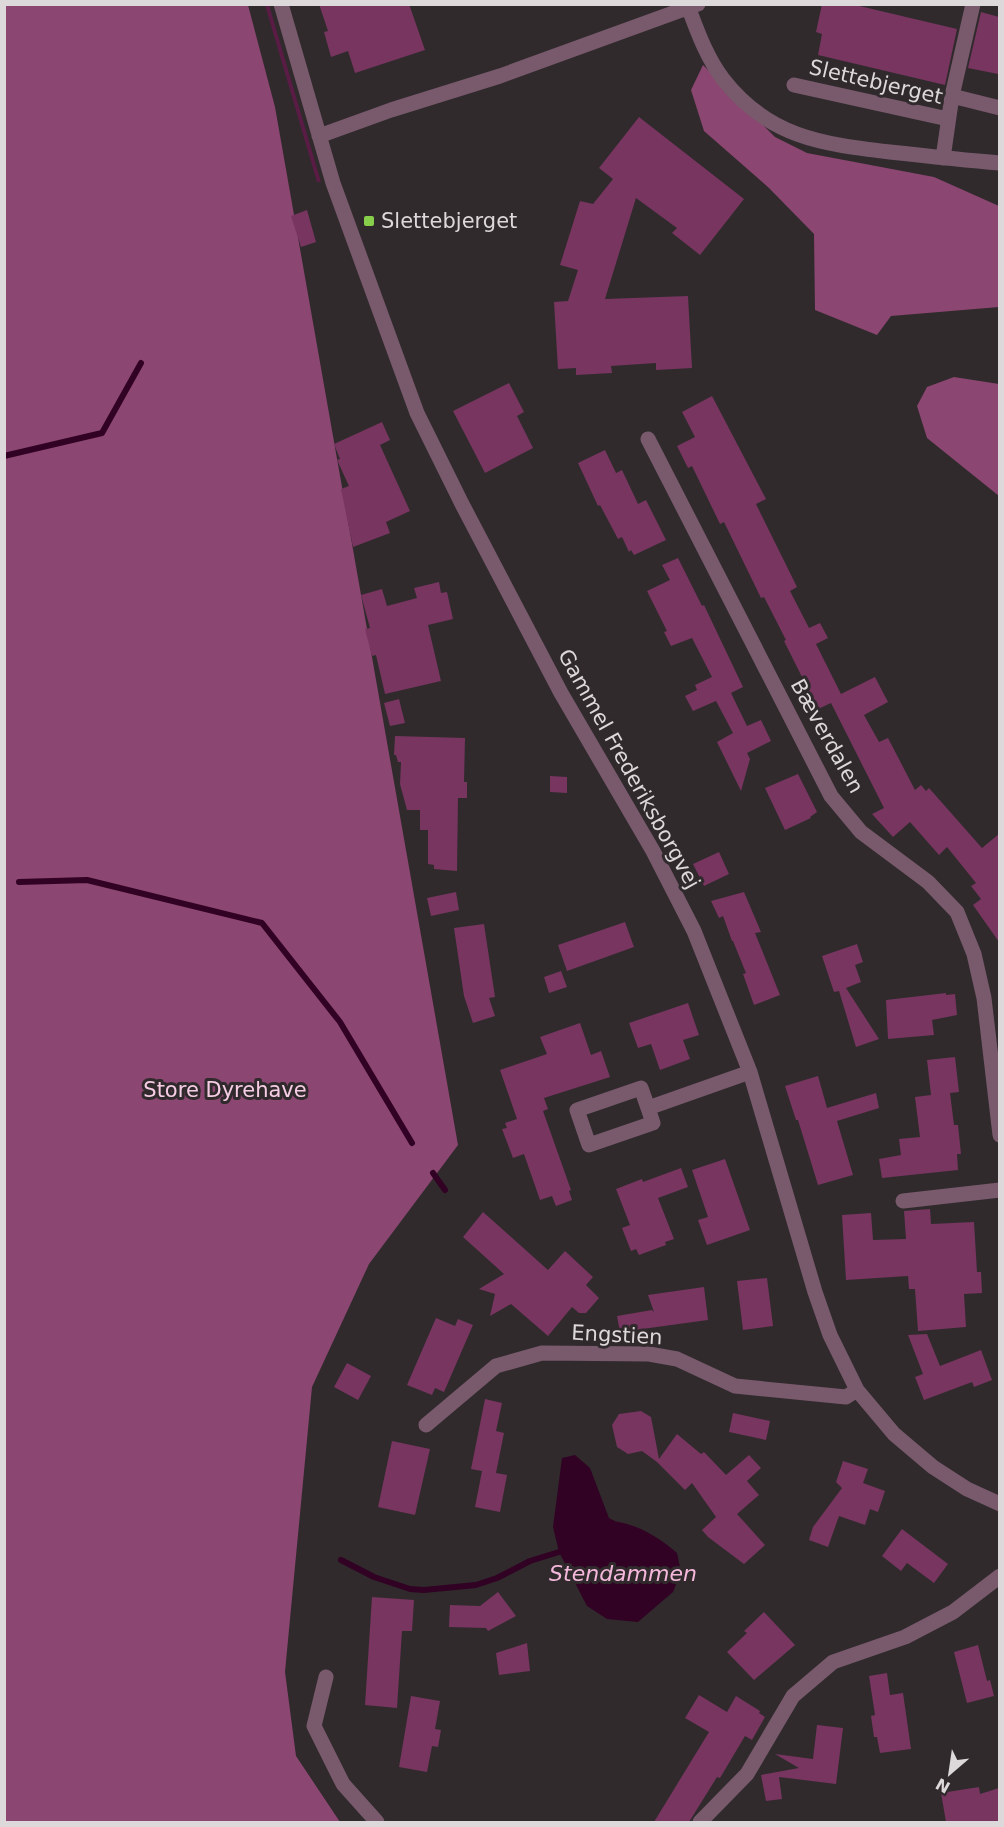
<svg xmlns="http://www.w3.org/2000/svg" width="1004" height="1827" viewBox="0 0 1004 1827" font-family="'DejaVu Sans',sans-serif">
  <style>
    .green { fill: #5a1c45 }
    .forest { fill: #8b4671 }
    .water { fill: #310223 }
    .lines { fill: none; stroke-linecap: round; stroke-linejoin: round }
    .stream { stroke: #310223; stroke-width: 6 }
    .building { fill: #77355f }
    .minor { stroke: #795a6c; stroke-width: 15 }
    .poi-dot { fill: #87cf4a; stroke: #302a2d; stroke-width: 2 }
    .labels { text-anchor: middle; stroke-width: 6; stroke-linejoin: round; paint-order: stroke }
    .street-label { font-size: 21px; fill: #ddd9db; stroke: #302a2d }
    .poi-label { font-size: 21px; fill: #ddd9db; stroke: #302a2d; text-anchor: start }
    .park-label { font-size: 21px; fill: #f6cde4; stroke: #302a2d }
    .water-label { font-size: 22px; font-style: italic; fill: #f4b8db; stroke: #302a2d }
  </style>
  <rect width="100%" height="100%" fill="#302a2d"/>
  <path class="green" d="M265 5H269L321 182H317Z"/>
  <path class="forest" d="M5 5H248L275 107 458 1145 369 1264 312 1387 285 1672 296 1756 340 1822H5Z
    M703 65 775 137 807 153 934 177 999 206V307L891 316 877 335 815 310 814 234 769 188 704 131 691 90Z
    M954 377 999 384V496L927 438 917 406 927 387Z"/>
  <path class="water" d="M575 1455 590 1468 609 1518C615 1522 620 1522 627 1524 646 1529 663 1541 677 1553L681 1572 673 1592 638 1622 607 1619 587 1606 559 1552 553 1527 562 1458Z"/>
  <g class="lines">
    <path class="stream" d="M4 456 102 433 141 363
      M19 882 87 880 262 923 340 1022 412 1143
      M433 1173 445 1190
      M341 1560 374 1577 410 1589 424 1590 476 1585 497 1578 530 1561 559 1552"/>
  </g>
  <path class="building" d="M319 4H409L425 50 355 73 348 51 331 57 324 32 328 31Z
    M822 4H851L957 29 945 85 818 55 822 34 816 32Z
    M981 12 999 17V66L998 74 968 68Z
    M639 117 744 199 700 255 672 233 677 228 636 198 605 299 688 296 692 368 656 370V363L611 366 612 373 576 375V368L558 369 554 302 568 301 578 270 560 265 580 201 593 204 613 179 599 168Z
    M307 210 316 242 301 247 291 216Z
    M509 383 524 412 517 416 533 448 485 473 453 411Z
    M712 396 766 499 756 504 797 587 790 591 809 628 820 623 828 638 816 644 841 694 875 677 888 702 864 715 879 742 888 738 915 790 921 785 926 791 929 788 982 848 999 834V942L973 905 981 899 971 886 976 883 947 847 939 855 910 822 893 837 872 814 884 808 831 703 818 709 784 641 786 640 764 597 761 598 724 522 720 524 692 466 688 468 677 446 695 437 682 412Z
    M382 422 390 440 380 445 410 511 386 522 390 533 353 547 341 489 349 486 337 460 340 459 334 444Z
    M605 450 616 473 622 470 638 504 646 500 666 540 634 555 631 550 629 552 622 537 618 539 600 505 598 506 578 463Z
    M678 558 702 606 704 605 743 687 731 693 747 726 761 720 771 741 747 753 750 759 741 791 717 742 733 733 716 701 693 711 685 696 697 690 695 685 712 677 692 638 671 646 664 632 667 631 647 591 670 580 662 565Z
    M439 582 441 593 447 592 453 619 428 625 441 681 385 694 376 655 372 656 365 629 370 628 361 595 382 589 387 606 417 598 414 588Z
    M399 699 405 723 390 726 384 703Z
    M395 736 465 738 464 782H467V798H458L457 871 434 869V865L428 864V830H420V810H407L400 784 401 762H398L396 755H394Z
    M798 774 817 812 810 817 811 818 785 830 765 788Z
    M550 776 567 777V793L550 792Z
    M719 852 729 874 704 886 693 864Z
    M456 892 459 910 431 916 427 898Z
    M744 892 761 932 755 933 780 995 754 1005 743 974 746 973 733 941H732L723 916 719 918 711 901Z
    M625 922 634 947 567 971 558 945Z
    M484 924 495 997 489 998 495 1016 473 1023 464 996 454 928Z
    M857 944 863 962 855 965 861 982 846 988 879 1039 856 1047 839 991 834 992 822 956Z
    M561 971 567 987 549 993 544 977Z
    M946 993V995L955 994 957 1015 932 1020 934 1035 888 1039 886 1000Z
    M688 1003 699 1035 683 1040 690 1059 660 1070 651 1044 638 1048 629 1023Z
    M580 1023 591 1055 601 1051 610 1077 544 1098 548 1109 543 1111 571 1190 569 1191 572 1200 556 1206 552 1196 540 1200 524 1154 513 1158 502 1129 507 1128 505 1123 517 1119 500 1070 547 1054 540 1037Z
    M955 1057 959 1092 950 1093 954 1125H958L961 1154H957L958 1170 882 1178 879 1159 901 1155 899 1139 920 1137 915 1097 931 1095 927 1060Z
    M818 1076 827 1108 876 1093 879 1108 837 1121 853 1175 818 1185 798 1120H796L785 1086Z
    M725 1159 750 1230 707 1245 698 1220 708 1217 692 1170Z
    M681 1168 688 1187 658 1198 674 1239 665 1242 666 1245 639 1255 636 1249 631 1251 622 1228 630 1225 616 1189 642 1179 643 1182Z
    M930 1209 931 1224 974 1222 977 1272H981L982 1293 964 1294 966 1327 918 1331 915 1289H909L908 1276 846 1280 842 1215 871 1213 873 1240 906 1239 904 1211Z
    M483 1212 548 1270 565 1251 593 1277 586 1285 599 1298 586 1313H579L572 1307 548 1336 511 1304 490 1316 495 1294 479 1289 504 1274 463 1237Z
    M767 1278 773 1326 743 1330 737 1281Z
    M704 1287 708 1320 620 1332 617 1316 652 1310 654 1312 648 1295Z
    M436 1318 455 1326 458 1319 473 1325 444 1392 435 1388 432 1395 407 1385Z
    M927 1334 940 1366 981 1350 992 1380 974 1387 972 1382 924 1400 915 1377 923 1374 908 1335Z
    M347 1363 371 1376 358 1400 334 1387Z
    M485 1399 502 1403 496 1431 504 1433 496 1473 507 1475 500 1512 475 1507 482 1471 471 1469Z
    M641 1411 651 1417 659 1459 677 1434 701 1454 704 1452 726 1475 749 1455 761 1468 747 1481 759 1495 737 1514 765 1545 744 1564 708 1537 702 1530 716 1517 692 1483 685 1490 657 1462 642 1451 628 1454 617 1447 612 1425 619 1414Z
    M733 1413 770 1421 766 1440 729 1432Z
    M392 1441 430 1449 415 1515 378 1507Z
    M843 1461 868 1469 863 1483 885 1491 878 1512 870 1509 865 1525 839 1516 828 1547 809 1540 813 1527 842 1488 836 1482Z
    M902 1529 948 1564 934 1583 907 1563 901 1571 882 1556Z
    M498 1592 516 1616 488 1631 486 1628 449 1627 450 1605 480 1606Z
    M372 1597 414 1600 412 1631H402L397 1708 365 1705Z
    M764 1612 795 1645 754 1680 727 1652 747 1633 744 1631Z
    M527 1643 530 1671 499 1675 496 1653Z
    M978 1645 987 1681 990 1680 994 1696 967 1703 954 1652Z
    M887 1673 890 1695 903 1693 911 1749 880 1753 877 1737H874L871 1716 875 1715 869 1676Z
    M699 1695 727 1712 736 1696 760 1711 759 1713 765 1717 752 1740 745 1736 720 1778 717 1777 689 1822H654L709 1732 685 1718Z
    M411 1696 440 1701 435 1729 441 1730 438 1747 432 1746 427 1772 399 1767Z
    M817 1725 843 1728 836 1784 779 1777 782 1799 766 1801 761 1775 799 1768 775 1754 813 1759Z
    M979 1787 980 1794 999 1788V1822H946L941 1793Z"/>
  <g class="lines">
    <path class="minor" d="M281 4 333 183 417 413 462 504 561 693 653 851 694 931 750 1072 815 1292 830 1335 857 1390 894 1434 933 1467 967 1489 1000 1504
      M689 9C698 33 707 58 723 79 768 137 821 144 890 152 926 156 963 160 1000 163
      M794 85 948 119
      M952 96 973 4
      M319 136 391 110 500 76 698 4
      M943 158 952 96 1000 108
      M648 439 831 796 861 832 928 882 957 912 974 954 984 998 1000 1135
      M648 1108 641 1088 577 1110 589 1145 653 1123 648 1108 750 1072
      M903 1201 1000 1190
      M426 1425 496 1366 542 1353 649 1354 677 1359 735 1386 846 1397 857 1390
      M326 1677 314 1726 343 1784 377 1822
      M700 1822 747 1774 793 1696 833 1662 905 1637 953 1612 1000 1576"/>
  </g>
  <rect class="poi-dot" x="363" y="215" width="12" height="12" rx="3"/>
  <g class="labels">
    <g class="street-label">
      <text transform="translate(876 82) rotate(13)" y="7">Slettebjerget</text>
      <text transform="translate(827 736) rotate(61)" y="7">Bæverdalen</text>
      <text transform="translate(629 769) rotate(61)" y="7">Gammel Frederiksborgvej</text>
      <text transform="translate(617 1335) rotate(3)" y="7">Engstien</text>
    </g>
    <g class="poi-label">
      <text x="381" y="228">Slettebjerget</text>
    </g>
    <g class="park-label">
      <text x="225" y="1097">Store Dyrehave</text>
    </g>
    <g class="water-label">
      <text x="623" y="1581">Stendammen</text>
    </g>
  </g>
  <rect width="1004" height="1827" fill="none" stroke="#ddd9db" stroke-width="12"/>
  <g transform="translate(950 1773) rotate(209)" stroke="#302a2d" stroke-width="4.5" paint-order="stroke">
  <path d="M0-4.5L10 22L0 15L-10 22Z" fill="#ddd9db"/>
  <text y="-9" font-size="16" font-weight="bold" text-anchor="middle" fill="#ddd9db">N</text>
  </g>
</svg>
